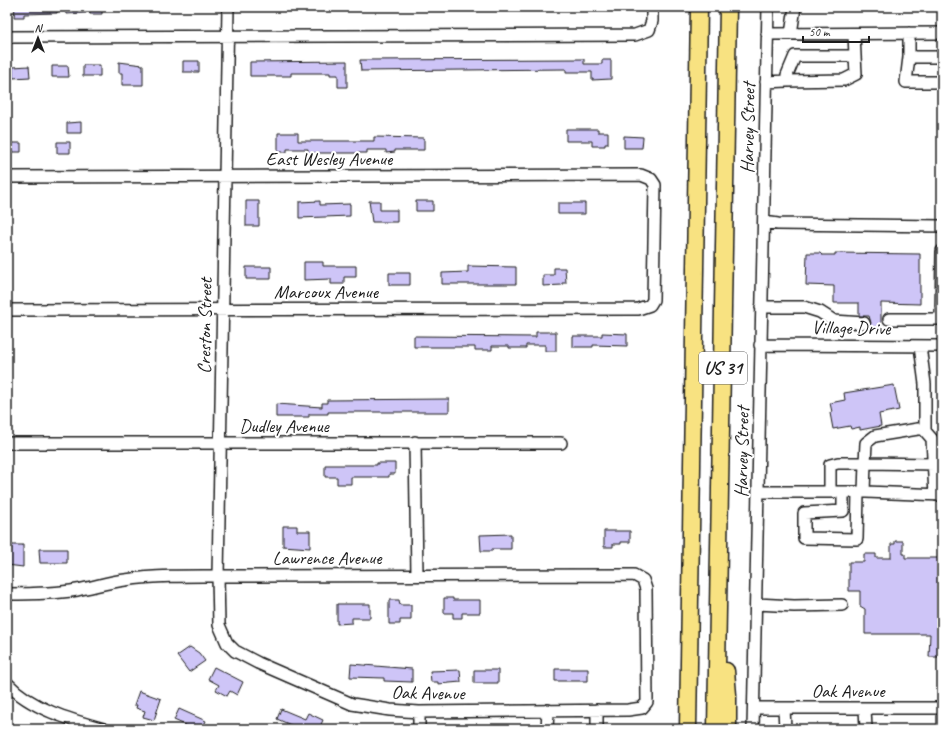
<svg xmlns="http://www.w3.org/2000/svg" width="949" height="736" viewBox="0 0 949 736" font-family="Caveat,sans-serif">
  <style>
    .building { fill: #cec5f7; stroke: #1c1c1c }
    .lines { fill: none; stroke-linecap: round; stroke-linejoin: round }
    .minor-casing { stroke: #1c1c1c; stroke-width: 14 }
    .highway-casing { stroke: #1c1c1c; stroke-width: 19 }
    .minor { stroke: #fff; stroke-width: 11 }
    .highway { stroke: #f8e281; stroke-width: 16 }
    .labels { text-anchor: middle; stroke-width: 4; stroke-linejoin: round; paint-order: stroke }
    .shield { fill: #fff; stroke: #606060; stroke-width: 1 }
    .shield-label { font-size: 18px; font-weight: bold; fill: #1c1c1c }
    .street-label { font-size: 19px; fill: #1c1c1c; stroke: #fff }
  </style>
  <rect width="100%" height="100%" fill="#fff"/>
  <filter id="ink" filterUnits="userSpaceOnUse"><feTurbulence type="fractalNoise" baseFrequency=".025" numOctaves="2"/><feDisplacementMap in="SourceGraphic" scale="8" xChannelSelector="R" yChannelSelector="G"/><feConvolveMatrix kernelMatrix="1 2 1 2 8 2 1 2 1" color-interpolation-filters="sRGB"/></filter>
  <g filter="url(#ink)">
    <path class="building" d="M15 7H57V13L24 14V17H14Z
      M65 7H86V13L66 14Z
      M90 7H102V14H90Z
      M584 59V64H602V60H611V79L592 80V72H566V69L361 71 360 60Z
      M183 61H199V72H183Z
      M347 61V87H338V75H330V73H291V76H250V62Z
      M119 62 143 65V85H122V73H119Z
      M83 65H100V76H83Z
      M29 66 30 77 13 78V67Z
      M52 66H68L69 77H52Z
      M81 122V133H67V123Z
      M566 129H598V132H608V144H605V146H592V141H566Z
      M278 133H298V141H374V137L424 138V150H395V152L386 153V150H367V153H308V149H287V152H278Z
      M624 136 643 137 642 148H624Z
      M57 142H70V153H57Z
      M10 143H21V152H10Z
      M246 201H259V226H246Z
      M320 201V205L350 204V216L299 218V202Z
      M369 201H380V210H397V222H372Z
      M416 201H433V211H416Z
      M558 203H585V214H558Z
      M807 253H820L822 255H835V253L920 254V304L881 303V328H869L871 323 869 316H859V303H834V286L806 285Z
      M304 262H323V266H356V277H344V284H331V279L304 280Z
      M468 266 516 267V284H442V273L468 272Z
      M246 267H271V279H246Z
      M554 268H565L566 283H562V285L543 286V275H554Z
      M389 273H410V285H389Z
      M536 332H556V351H545V345H526V348H509V346H492V350H475V347H414V336L536 337Z
      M602 333 627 334V346L593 345V347H573V336H602Z
      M894 385 899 410 879 414 881 426 860 430V427L851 429 850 426 833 429 830 413 832 412 830 403 845 400 844 393Z
      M449 399V412H328V414H309V417H276V404L322 407V403H327V400Z
      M377 463H395V474H389V477H351V484H337V477H325V465H377Z
      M283 526H297V531H310V548L283 546Z
      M604 531H630V542H621V544H613V547H604Z
      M511 534V549H492V551H481L480 535Z
      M895 541H903V554H905V558H942V657H929L930 634H865V609L860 606V591H849V562H864V554H876V558H891V544H895Z
      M8 545H23V567L7 565Z
      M39 549H67V563H40Z
      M444 598H453V600H480V613H462V618H453V613H444Z
      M389 600H399L400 605H411V620H400V624H389Z
      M337 604H370V618H352V623L337 624Z
      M190 647 199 653 205 661 189 672 177 656Z
      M351 664 412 669V682L384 681V678L350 677Z
      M214 667 243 682 237 695 230 691 227 696 216 690 219 685 208 679Z
      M555 669H588V681H555Z
      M460 670 461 682 438 684V682H431L430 671Z
      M474 670H498V683H474Z
      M139 691 161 699 154 720 143 717 145 711 136 708 137 705H134Z
      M179 709 206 721 202 729H194L174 720Z
      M281 709 305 719 308 713 323 720 319 729H312L304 725 302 729H300L277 719Z"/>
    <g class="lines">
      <g class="minor-casing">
        <path id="minor" d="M909 33V57L906 82H942
          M767 34 942 33
          M791 34 795 7
          M7 37 635 35 649 30 652 21V7
          M909 57H942
          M787 81 844 80 856 74 855 56
          M766 82 787 81V75L795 56H855L854 34
          M7 177 641 175 651 179 655 185 653 300 650 305 638 309 7 310
          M764 222 778 224 942 226
          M761 307H804L820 312 834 321 864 323
          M889 319H942
          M941 319 942 251
          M760 345 942 346
          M920 346 925 384V431L932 439 935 495
          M415 442 417 575
          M7 443H561
          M758 492H866L942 495
          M830 492V465L838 463H865L866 443 875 436 924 428
          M843 492V511L804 513V538L857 539 858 492
          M864 492 865 463 935 464
          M7 594C30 594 54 594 77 590 93 587 109 582 125 580 160 575 195 576 230 576L634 575 643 580 646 589 647 702 642 708 628 710 419 712 390 710 352 704 258 663 235 651 227 643 219 625 218 576 228 7
          M756 604 794 606 842 605
          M7 683C31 709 71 720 104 729
          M754 708H942
          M784 708 785 729
          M865 708 866 729
          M419 729V712
          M547 729 548 710
          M597 729V710
          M753 729 768 7"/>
      </g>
      <g class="highway-casing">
        <path id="highway" d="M726 671 728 695V729
          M688 729 699 7
          M716 729 728 7"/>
      </g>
      <use href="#minor" class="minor"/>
      <use href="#highway" class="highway"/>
    </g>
  </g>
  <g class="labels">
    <rect class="shield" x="699" y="352" width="48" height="32" rx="3"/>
    <g class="shield-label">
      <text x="723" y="374">US 31</text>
    </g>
    <g class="street-label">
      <text transform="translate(747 128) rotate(-89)" y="7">Harvey Street</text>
      <text x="329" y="165">East Wesley Avenue</text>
      <text x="326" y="298">Marcoux Avenue</text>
      <text transform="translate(204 326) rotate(-89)" y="7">Creston Street</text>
      <text transform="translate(851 327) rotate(1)" y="7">Village Drive</text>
      <text x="284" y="432">Dudley Avenue</text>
      <text transform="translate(741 452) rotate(-89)" y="7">Harvey Street</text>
      <text x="327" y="564">Lawrence Avenue</text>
      <text x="848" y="697">Oak Avenue</text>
      <text transform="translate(428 692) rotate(1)" y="7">Oak Avenue</text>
    </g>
  </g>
  <rect width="949" height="736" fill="none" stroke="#fff" stroke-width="24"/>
  <rect x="12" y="12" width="925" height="712" fill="none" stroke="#1c1c1c" stroke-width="1.5" filter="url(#ink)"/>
  <g transform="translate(38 38)" stroke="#ffffff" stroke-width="3" paint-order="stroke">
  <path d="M0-3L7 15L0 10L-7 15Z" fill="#1c1c1c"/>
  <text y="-6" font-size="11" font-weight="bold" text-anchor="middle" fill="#1c1c1c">N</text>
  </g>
  <path d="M803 36v6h66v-6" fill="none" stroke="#1c1c1c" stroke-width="2"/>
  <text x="809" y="36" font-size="12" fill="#1c1c1c" stroke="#ffffff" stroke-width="3" paint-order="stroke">50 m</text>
</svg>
